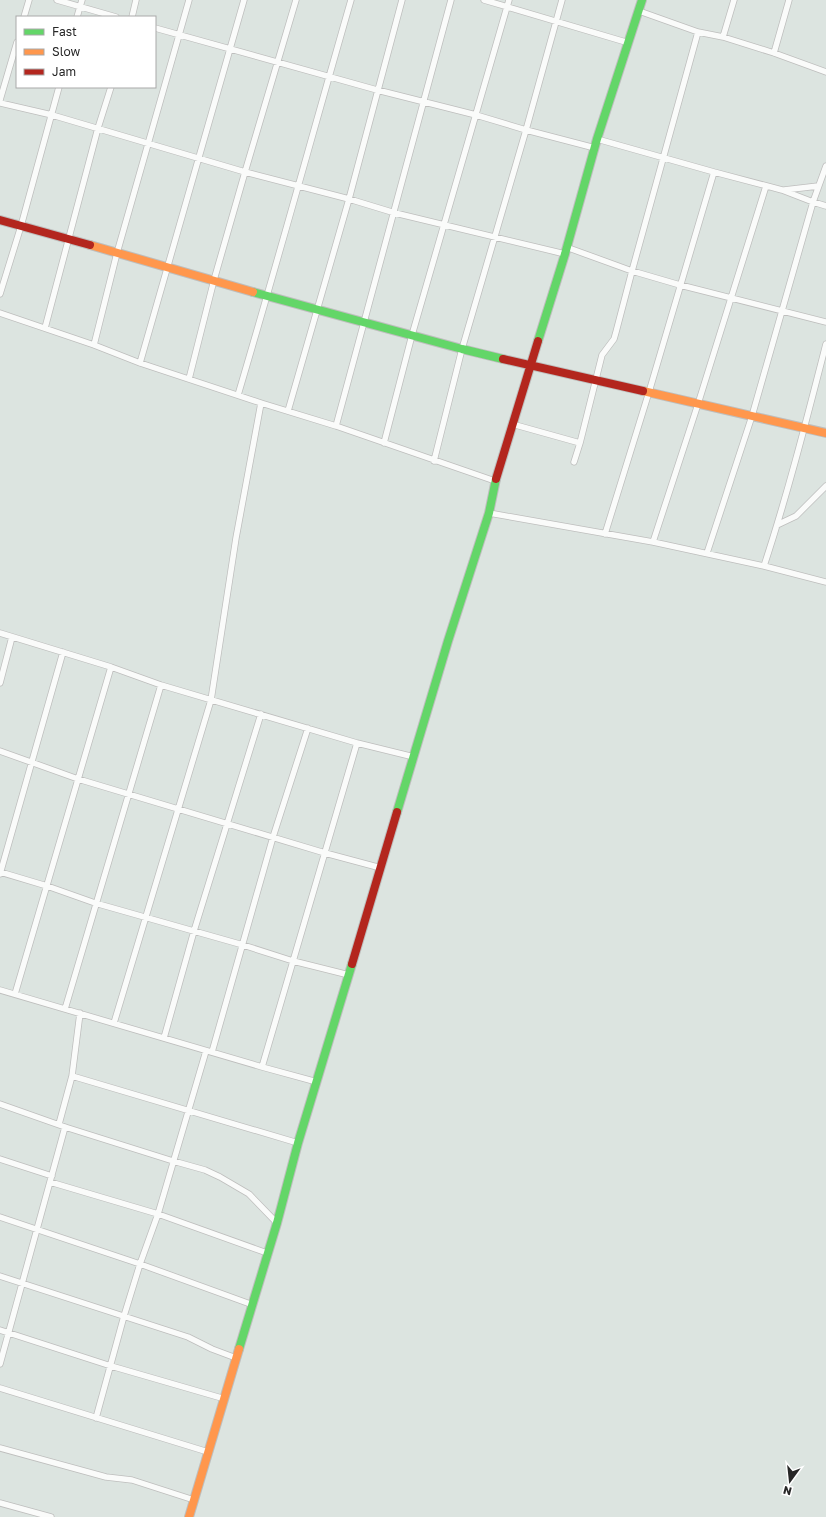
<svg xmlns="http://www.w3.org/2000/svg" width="826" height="1517" viewBox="0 0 826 1517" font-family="'Golos Text',sans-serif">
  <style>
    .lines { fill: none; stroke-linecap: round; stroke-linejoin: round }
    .street-casing { stroke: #bebebd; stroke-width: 7 }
    .fast-casing { stroke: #bebebd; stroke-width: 10 }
    .slow-casing { stroke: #bebebd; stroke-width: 10 }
    .jam-casing { stroke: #bebebd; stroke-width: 10 }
    .street { stroke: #fafbfa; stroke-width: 5.5 }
    .fast { stroke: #63d668; stroke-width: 8 }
    .slow { stroke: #ff974d; stroke-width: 8 }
    .jam { stroke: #b3261e; stroke-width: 8 }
  </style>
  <rect width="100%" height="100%" fill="#dce4e0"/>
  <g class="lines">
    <g class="street-casing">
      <path id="street" d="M57 0 116 17
        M484 0 629 43
        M639 11 698 32 723 37 774 53 826 72
        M24 17 29 0
        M77 17 82 0
        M132 17 136 0
        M155 28 377 90 476 115 526 130 595 148
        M723 37 734 0
        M774 53 789 0
        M0 100 17 42
        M0 103 52 115 245 172 349 199 395 213 565 254
        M597 139 714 172 782 190 813 202 826 206
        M784 190 818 186
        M566 247 632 271 680 285 826 322
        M0 294 21 226 59 87
        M0 313 94 345 140 363 261 403 336 426 495 481
        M45 328 98 128 111 87
        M94 345 117 253 189 0
        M140 363 244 0
        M189 379 214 280 245 172 296 0
        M238 395C277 264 313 132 351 0
        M288 411 349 199 402 0
        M512 424 580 443 602 355 614 339 616 332 632 271 698 32
        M336 426 451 0
        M384 443 412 335 509 0
        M434 461 462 349 526 130 562 0
        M574 462 580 443
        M489 513 653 542 764 566 826 582
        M777 525 796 516 826 486
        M605 534 649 392 714 172
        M653 542 698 404 766 186
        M707 553 752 416 813 202 826 166
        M764 566C788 493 807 418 826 344
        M0 633 111 667 161 685 357 743 414 757
        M0 683 12 637
        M0 751 78 779 325 853 381 868
        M0 872 47 886 95 903 243 945 293 961 349 975
        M0 874 63 652
        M0 990 262 1067 317 1082
        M15 994 111 667
        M65 1009 161 685
        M114 1023 211 700 236 538 261 403
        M164 1038 194 931 261 714
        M212 1052 273 837 308 728
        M262 1067 357 743
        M72 1076 298 1143
        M0 1104 65 1127 173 1161 205 1170 220 1177 249 1194 277 1223
        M59 1124 72 1076 80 1013
        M0 1159 52 1176
        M50 1182 158 1214 267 1253
        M0 1217 140 1264 253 1305
        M0 1276 188 1337 212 1349 236 1358
        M0 1330 111 1366 225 1399
        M0 1364 65 1127
        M0 1388 208 1452
        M96 1418 124 1316 140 1264 158 1214 206 1051
        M0 1448 106 1477 132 1480 194 1500
        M0 1503 51 1517"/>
    </g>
    <g class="fast-casing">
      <path id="fast" d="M253 292 462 349 503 359
        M538 341 565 254 597 139 642 0
        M397 812 448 641 489 513 496 479
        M239 1349 277 1223 298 1143 352 964"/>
    </g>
    <g class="slow-casing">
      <path id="slow" d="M90 245 253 292
        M643 391 826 433
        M189 1517 239 1349"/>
    </g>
    <g class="jam-casing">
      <path id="jam" d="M0 220 90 245
        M503 359 643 391
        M496 479 538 341
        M352 964 397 812"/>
    </g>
    <use href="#street" class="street"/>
    <use href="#fast" class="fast"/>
    <use href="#slow" class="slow"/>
    <use href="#jam" class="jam"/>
  </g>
  <rect x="16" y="16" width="140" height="72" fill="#ffffff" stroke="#a9a9a9"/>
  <rect x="24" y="29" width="20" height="6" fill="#63d668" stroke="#a9a9a9"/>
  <text x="52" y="36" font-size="12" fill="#272727">Fast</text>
  <rect x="24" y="49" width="20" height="6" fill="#ff974d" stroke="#a9a9a9"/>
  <text x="52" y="56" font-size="12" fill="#272727">Slow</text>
  <rect x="24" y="69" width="20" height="6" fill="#b3261e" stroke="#a9a9a9"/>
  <text x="52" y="76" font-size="12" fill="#272727">Jam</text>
  <g transform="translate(790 1481) rotate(195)" stroke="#ffffff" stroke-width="3" paint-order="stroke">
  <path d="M0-3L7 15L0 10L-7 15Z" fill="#272727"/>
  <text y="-6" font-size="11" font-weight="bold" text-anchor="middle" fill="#272727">N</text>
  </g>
</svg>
